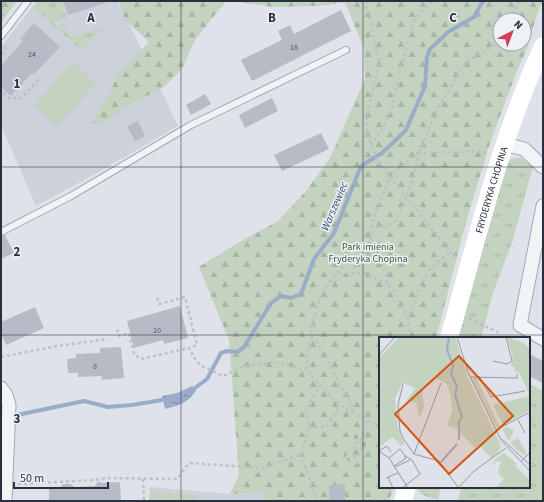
<svg xmlns="http://www.w3.org/2000/svg" width="544" height="502" viewBox="0 0 544 502" font-family="'Source Sans 3',sans-serif">
  <style>
    .built { fill: #cdd1da }
    .grass { fill: url(#grass-tufts) }
    .forest { fill: url(#forest-firs); fill-rule: evenodd }
    .cemetery { fill: url(#cemetery-stones) }
    .pitch { fill: #c4d2c0 }
    .water { fill: url(#water-ripples) }
    .lines { fill: none; stroke-linecap: round; stroke-linejoin: round }
    .stream { stroke: #9aadc8; stroke-width: 4 }
    .building { fill: #b6bbc5 }
    .lane-casing { stroke: #a4a9b2; stroke-width: 8 }
    .street-casing { stroke: #a4a9b2; stroke-width: 15 }
    .path { stroke: #bdc0c7; stroke-width: 2.5; stroke-dasharray: 3 3; stroke-linecap: butt }
    .lane { stroke: #f2f3f7; stroke-width: 6 }
    .street { stroke: #f2f3f7; stroke-width: 13 }
    .secondary { stroke: #fff; stroke-width: 18 }
    .grid { fill: none; stroke: #282f3f; stroke-width: 1; stroke-opacity: 0.55 }
    .labels { text-anchor: middle; stroke-width: 3; stroke-linejoin: round; paint-order: stroke }
    .number-label { font-size: 8px; fill: #4c5260 }
    .street-label { font-size: 10px; fill: #282f3f; stroke: #eef1f6 }
    .park-label { font-size: 10px; fill: #3a5b35; stroke: #eef1f6 }
    .water-label { font-size: 11px; font-style: italic; fill: #324b73; stroke: #eef1f6 }
    .inset-river { fill: none; stroke: #9aadc8; stroke-width: 2 }
    .inset-road { fill: none; stroke: #969aa4; stroke-width: 1 }
    .view { fill: #d55511; fill-opacity: 0.15; stroke: #d55511; stroke-width: 2 }
    .inset-edge { fill: none; stroke: #282f3f; stroke-width: 2 }
    .grid-label { font-size: 13px; text-anchor: middle; font-weight: bold; fill: #282f3f; stroke: #eef1f6; stroke-width: 3; stroke-linejoin: round; paint-order: stroke }
  </style>
  <defs>
    <pattern id="grass-tufts" width="24" height="20" patternUnits="userSpaceOnUse"><rect width="24" height="20" fill="#c4d2c0"/><path d="M3 7l-1-3M5 7V3M7 7l1-3M15 17l-1-3M17 17v-4M19 17l1-3" fill="none" stroke="#a8b5a6"/></pattern>
    <pattern id="forest-firs" width="22" height="20" patternUnits="userSpaceOnUse"><rect width="22" height="20" fill="#c4d2c0"/><path d="M5 1l3.5 6h-7zM16 11l3.5 6h-7z" fill="#a8b5a6"/></pattern>
    <pattern id="cemetery-stones" width="16" height="16" patternUnits="userSpaceOnUse"><rect width="16" height="16" fill="#c4d2c0"/><path d="M2 7V4a2 2 0 0 1 4 0v3zM10 15v-3a2 2 0 0 1 4 0v3z" fill="#a8b5a6"/></pattern>
    <pattern id="water-ripples" width="26" height="14" patternUnits="userSpaceOnUse"><rect width="26" height="14" fill="#9aadc8"/><path d="M2 4q2-2 4 0t4 0M15 11q2-2 4 0t4 0" fill="none" stroke="#7e8da4"/></pattern>
  </defs>
  <rect width="100%" height="100%" fill="#dfe2e8"/>
  <path class="built" d="M37 1H118L122 14 125 15 178 126 95 174 36 206 1 125V47Z
    M150 487 230 494 265 492V501H149Z"/>
  <path class="grass" d="M38 1H62L66 17 54 22 56 27 65 24 69 37 102 27 100 33 80 51 78 49 89 37 88 36 77 47 33 7Z
    M513 158H521L533 166 512 243 493 293 481 338H457L507 162Z
    M529 384 543 391V501H458L461 487H529Z
    M416 487H441L438 500C429 497 419 496 416 487Z"/>
  <path class="forest" d="M1 1H17L1 23Z
    M119 1H226L195 40 182 69 164 87 132 103 103 124 92 123 111 91 116 77 149 42 124 19Z
    M233 1H543L537 14 527 49 517 71 491 140 466 222 436 338H380V487H394L389 501H265L264 492 230 494 239 476 229 340 199 267 241 241 278 221 306 191 330 158 365 79 364 49 345 2 319 6 273 7ZM500 20H524V44H500Z"/>
  <path class="cemetery" d="M354 434 369 440 361 464 357 463 354 466 350 465 348 460 345 459Z"/>
  <path class="pitch" d="M73 63 96 84 57 127 34 105Z
    M151 493 196 495V501H150Z"/>
  <path class="water" d="M192 386 196 391C186 404 180 405 165 409L162 396 177 393Z"/>
  <g class="lines">
    <path class="stream" d="M191 391 207 379 221 353 227 351 237 352 244 347 271 303 281 296 291 298 301 294 314 259 334 233 361 166 382 153 406 130 425 86 427 57 430 49 448 32 474 17 483 1
      M17 415 84 401 108 407 132 405 168 399"/>
  </g>
  <path class="building" d="M63 1H106V3L68 15Z
    M341 10 351 31 252 81 241 60 282 40 278 31 290 25 294 34Z
    M34 23 60 47 34 74H31L11 96 1 87V66L23 41 20 39Z
    M205 94 211 104 191 115 186 105Z
    M272 98 278 111 245 128 239 115Z
    M138 121 145 136 135 141 127 126Z
    M321 133 329 149 282 171 274 155Z
    M5 235 14 253 1 259V236Z
    M180 306 188 338 164 344 163 340 134 348 127 321Z
    M35 307 44 328 6 345 1 334V322Z
    M121 347 124 378 102 380 101 376 78 377V373H68L67 359 76 358V354L100 353V348Z
    M529 354 543 361V383L529 376Z
    M99 481 101 483 120 482 121 501H49V489L60 488 63 484H70L75 487 95 486Z
    M345 484V501H330L329 485Z"/>
  <g class="lines">
    <g class="lane-casing">
      <path id="lane" d="M1 36 28 1
        M1 232 71 196 191 125 346 50"/>
    </g>
    <g class="street-casing">
      <path id="street" d="M504 144 524 149 543 167
        M543 206 520 325 543 339
        M1 388 6 395 9 405 5 501"/>
    </g>
    <path class="path" d="M1 1 4 18
      M362 1 368 11 378 56 379 66 367 115V132L371 146 378 161 389 176 451 252 457 258
      M510 20 519 1
      M1 54 8 45
      M3 93 9 98H22L39 79
      M371 145 382 129 392 109 400 70 414 20 432 1
      M486 153 481 151 425 153 420 151 436 112 462 68C472 55 490 52 500 38
      M371 226C377 226 384 228 389 225 405 217 415 168 420 151L389 176 388 182C382 198 367 225 371 241 355 256 334 272 323 292 313 312 308 348 307 370 330 399 345 412 380 426
      M371 241 375 247 382 262 387 276 388 284 398 297 408 319
      M339 273H364L388 284
      M157 298 159 304 185 297 197 345 189 348 196 361 202 366 223 376 242 367 273 362 307 370
      M469 319 498 332
      M116 331H118L119 336 129 333 134 354 141 359 189 348
      M312 336 317 342 353 408 352 413
      M410 338C411 332 408 325 408 319 409 315 411 311 413 307 420 280 427 268 451 252
      M1 357 57 346 108 339
      M309 427H326L340 406
      M360 442 362 444 358 457 352 456 356 443 360 442 367 421
      M301 454 317 501
      M143 479 144 501
      M18 484 94 480 106 478 177 479 189 463 264 468 301 454 309 427 306 411 315 392 320 387"/>
    <use href="#lane" class="lane"/>
    <use href="#street" class="street"/>
    <g class="secondary">
      <path id="s1" d="M449 338C477 239 500 139 543 46"/>
      <path d="M403 501 407 487"/>
    </g>
  </g>
  <path class="grid" d="M181 1V501M363 1V501M1 167H543M1 335H543"/>
  <g class="labels">
    <g class="number-label">
      <text x="294" y="50">18</text>
      <text x="32" y="57">24</text>
      <text x="157" y="333">10</text>
      <text x="95" y="369">8</text>
    </g>
    <g class="street-label">
      <text dy="4" stroke="none"><textPath href="#s1" startOffset="154">FRYDERYKA CHOPINA</textPath></text>
    </g>
    <g class="park-label">
      <text x="368" y="250">Park imienia<tspan x="368" dy="12">Fryderyka Chopina</tspan></text>
    </g>
    <g class="water-label">
      <text transform="translate(334 206) rotate(-67)" y="4">Warszewiec</text>
    </g>
  </g>
  <g transform="translate(379 337)">
    <rect width="151" height="151" fill="#dfe2e8"/>
    <path d="M128 0 143 5 151 12V59L140 35 135 34 136 30 132 29 134 21ZM97 40 106 59 121 90H117L93 42ZM151 59V73L124 88 114 68ZM128 90 135 93 130 104 123 92ZM139 101 147 115 146 119 139 113 141 116 132 107 138 112 131 105ZM125 116 138 127 125 142 120 138 122 133 118 137 122 125 117 124 114 130 115 123Z" fill="#c4d2c0"/>
    <path d="M20 0H76L89 41 122 108 119 116 112 121 100 108 96 111 79 93 68 88 73 74 72 61 68 47 57 41 43 53 45 70 40 82 38 66 28 63 36 51 23 46 16 62 19 91 25 107 22 109 14 100 0 110V21Z" fill="#c4d2c0"/>
    <path d="M136 129 151 143V151H117Z" fill="#c4d2c0"/>
    <path d="M13 23 19 27 11 39 5 36Z" fill="#c4d2c0"/>
    <path class="inset-river" d="M70 0 68 13 74 28 72 37 78 49 76 58 83 80 80 84V103M62 125 78 107"/>
    <path class="inset-road" d="M78 0 89 35 122 103 151 134M0 18 16 0M114 24 128 27 133 24 127 0M100 39 112 60 146 54M91 40 138 41V37M24 47 19 68 21 94 25 103 35 117 60 124 79 150M139 83 146 96M117 93 151 75M123 102 151 128M0 114 10 121 29 151M0 114 8 109 12 115M35 117 62 46M10 121 21 112 26 119V122L15 129M142 125 151 115M16 130 31 123M9 140 14 151M7 141 19 136M23 151 41 137 33 123 26 119M79 151 95 134 127 111"/>
    <path class="view" d="M80 19 134 79 70 137 16 77Z"/>
    <rect width="151" height="151" class="inset-edge"/>
  </g>
  <g class="grid-label">
    <text x="91" y="22">A</text>
    <text x="272" y="22">B</text>
    <text x="453" y="22">C</text>
    <text x="17" y="88">1</text>
    <text x="17" y="256">2</text>
    <text x="17" y="423">3</text>
  </g>
  <rect width="544" height="502" fill="none" stroke="#282f3f" stroke-width="4"/>
  <g transform="translate(512 32) rotate(42)"><circle r="19" fill="#eef1f6" stroke="#9fa3ad"/>
  <path d="M0-3L7 15L0 10L-7 15Z" fill="#cd4450"/>
  <text y="-6" font-size="11" font-weight="bold" text-anchor="middle" fill="#282f3f">N</text>
  </g>
  <path d="M14 482v6h94v-6" fill="none" stroke="#282f3f" stroke-width="2"/>
  <text x="20" y="482" font-size="12" fill="#282f3f" stroke="#eef1f6" stroke-width="3" paint-order="stroke">50 m</text>
</svg>
